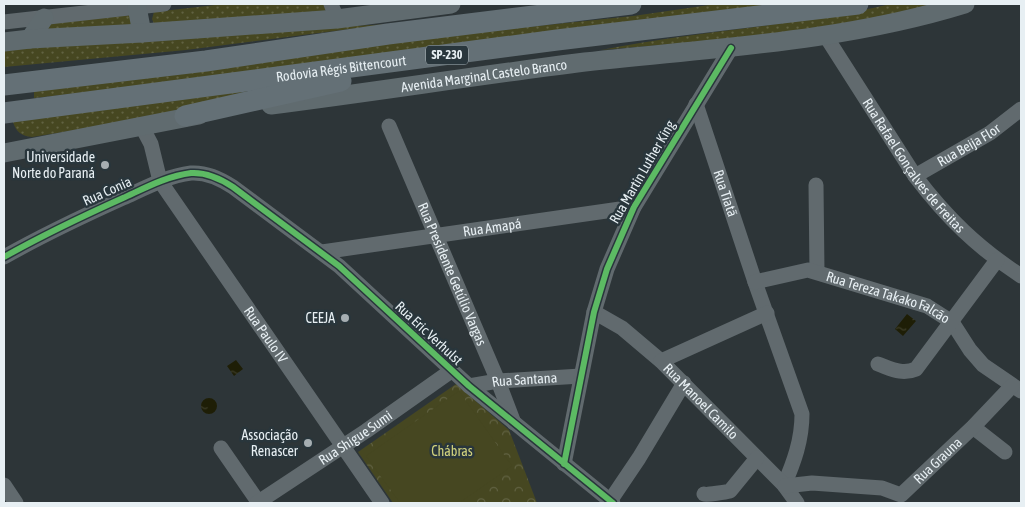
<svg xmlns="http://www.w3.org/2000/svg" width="1025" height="507" viewBox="0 0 1025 507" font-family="'Asap Condensed',sans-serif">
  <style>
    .grass { fill: url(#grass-dots) }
    .forest { fill: url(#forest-crowns) }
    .pitch { fill: #464721 }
    .water { fill: url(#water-ripples) }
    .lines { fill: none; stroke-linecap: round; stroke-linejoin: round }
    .minor { stroke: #616a6e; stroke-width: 15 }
    .major { stroke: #606b6f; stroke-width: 19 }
    .highway { stroke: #647076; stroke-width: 21 }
    .cycleway-casing { stroke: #29363c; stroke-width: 9 }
    .cycleway { stroke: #5cba63; stroke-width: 6 }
    .poi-dot { fill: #a6aeb2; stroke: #29363c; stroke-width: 2 }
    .labels { text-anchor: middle; stroke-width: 5; stroke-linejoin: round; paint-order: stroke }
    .shield { fill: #29363c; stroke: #aeb8bc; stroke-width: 1 }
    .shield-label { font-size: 12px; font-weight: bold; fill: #e7eff3 }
    .street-label { font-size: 14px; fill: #e7eff3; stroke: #29363c }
    .poi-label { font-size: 14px; fill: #e7eff3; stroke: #29363c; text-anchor: end }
    .park-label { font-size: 14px; fill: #d1d27d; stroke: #29363c }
  </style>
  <defs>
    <pattern id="grass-dots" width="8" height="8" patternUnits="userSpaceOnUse" patternTransform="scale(1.25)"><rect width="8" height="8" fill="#464721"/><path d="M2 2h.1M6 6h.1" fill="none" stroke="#616242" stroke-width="1.8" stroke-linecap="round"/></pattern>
    <pattern id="forest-crowns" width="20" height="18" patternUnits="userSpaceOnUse" patternTransform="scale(1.25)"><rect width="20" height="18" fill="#464721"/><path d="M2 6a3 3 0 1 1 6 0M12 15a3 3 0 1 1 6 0" fill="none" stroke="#616242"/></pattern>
    <pattern id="water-ripples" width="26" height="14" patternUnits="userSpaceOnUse" patternTransform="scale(1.25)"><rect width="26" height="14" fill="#1e1e06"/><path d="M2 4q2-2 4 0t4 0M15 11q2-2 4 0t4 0" fill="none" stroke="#3f3f2b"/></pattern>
  </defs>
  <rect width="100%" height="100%" fill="#2d3538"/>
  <path class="grass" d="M224 4H326L325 11 154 24 152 19 154 12Z
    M716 4H784L173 83 34 98V87L452 35 633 16Z
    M891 4H938L918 10 779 35 601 50C697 31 796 26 891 4Z
    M130 15 132 25 48 34 46 24Z
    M389 24 186 50 4 67V50L285 30Z
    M270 85 139 120 32 137C22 136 16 132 13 122Z"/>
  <path class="forest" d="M456 384 509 430 537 503H393L358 452Z"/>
  <path class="pitch" d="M459 391 512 466 459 503H400L366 456Z"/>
  <path class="water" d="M907 314 916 321 903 336 895 329Z
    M236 360 243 369 234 376 227 366Z
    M201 406a8 8 0 1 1 16 0a8 8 0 1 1-16 0Z"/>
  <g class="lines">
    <g class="minor">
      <path d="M331 4 337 19"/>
      <path d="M4 22 164 4"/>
      <path id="s1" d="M825 35 915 176C947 218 977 247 1021 276"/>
      <path id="s2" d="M696 104 755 282 802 414C802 440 794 462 784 485"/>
      <path id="s3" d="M141 125 151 144 160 181 382 503"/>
      <path id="s4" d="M389 126 498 381 514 423"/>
      <path id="s5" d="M915 176 990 133 1021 109"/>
      <path d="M816 185 817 272"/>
      <path id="s6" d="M322 252 634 207"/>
      <path d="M4 257C43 235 83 216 123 198 145 188 167 176 191 173 207 172 221 179 233 187L339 266 469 386 613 503"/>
      <path id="s7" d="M755 282 808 270 927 306 952 322 970 350 983 365 1021 391"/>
      <path id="s8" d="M594 312 622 328 661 361 784 485 797 503"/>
      <path d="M661 361 767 313"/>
      <path d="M878 364C892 369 902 375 916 369L997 260"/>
      <path id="s9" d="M469 386 498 381 581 376"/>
      <path d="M973 427 1005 452"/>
      <path d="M221 448 259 503"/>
      <path d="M564 464 594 312 607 269 634 207 731 48"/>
      <path d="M4 485 16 503"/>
      <path id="s10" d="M785 486 812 483 882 488 901 495 973 427 1012 386"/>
      <path d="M704 494C707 495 726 492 730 491L757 458"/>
      <path d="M610 501 639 458 684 383"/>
      <path id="s11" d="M257 503 366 431 451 371"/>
    </g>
    <g class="major">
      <path d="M137 7 142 33"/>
      <path d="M30 39 44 18"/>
      <path d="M4 42 30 39 142 33 337 19 451 4"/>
      <path id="s12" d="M271 105C373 92 475 76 577 63 707 48 839 43 965 4"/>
      <path d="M4 153 199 115"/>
    </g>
    <g class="highway">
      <path d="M4 85 206 61 388 34 631 4"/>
      <path id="s13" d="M4 113 557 40 858 4"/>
      <path d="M185 116 341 81"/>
    </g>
    <g class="cycleway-casing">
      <path id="cycleway" d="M4 257C43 235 83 216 123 198 145 188 167 176 191 173 207 172 221 179 233 187L339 266 469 386 613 503
        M564 464 594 312 607 269 634 207 731 48"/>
    </g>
    <use href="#cycleway" class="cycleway"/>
  </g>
  <g class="poi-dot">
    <circle cx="105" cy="165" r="5"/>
    <circle cx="345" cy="318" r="5"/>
    <circle cx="308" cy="443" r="5"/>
  </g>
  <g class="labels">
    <rect class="shield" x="426" y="45.5" width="42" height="19" rx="4"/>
    <g class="shield-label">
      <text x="447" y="59">SP-230</text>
    </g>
    <g class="street-label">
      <text dy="5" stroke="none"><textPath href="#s13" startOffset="340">Rodovia Régis Bittencourt</textPath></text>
      <text dy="5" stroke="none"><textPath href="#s12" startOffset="215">Avenida Marginal Castelo Branco</textPath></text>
      <text dy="5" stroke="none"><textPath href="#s5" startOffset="62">Rua Beija Flor</textPath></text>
      <text dy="5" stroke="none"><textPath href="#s1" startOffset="158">Rua Rafael Gonçalves de Freitas</textPath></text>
      <text transform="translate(642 172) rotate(-60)" y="5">Rua Martin Luther King</text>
      <text transform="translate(107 191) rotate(-24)" y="5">Rua Conia</text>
      <text dy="5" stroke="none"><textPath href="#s2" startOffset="94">Rua Tiatã</textPath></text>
      <text dy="5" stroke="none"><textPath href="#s6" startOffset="172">Rua Amapá</textPath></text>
      <text dy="5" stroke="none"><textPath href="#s4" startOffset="161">Rua Presidente Getúlio Vargas</textPath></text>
      <text dy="5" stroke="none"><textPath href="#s7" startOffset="139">Rua Tereza Takako Falcão</textPath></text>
      <text transform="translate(429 333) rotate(43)" y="5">Rua Eric Verhulst</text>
      <text dy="5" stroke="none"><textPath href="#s3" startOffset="246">Rua Paulo IV</textPath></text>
      <text dy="5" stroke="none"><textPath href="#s9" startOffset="56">Rua Santana</textPath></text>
      <text dy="5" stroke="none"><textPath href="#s8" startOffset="140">Rua Manoel Camilo</textPath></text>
      <text dy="5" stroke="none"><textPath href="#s11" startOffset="118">Rua Shigue Sumi</textPath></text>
      <text dy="5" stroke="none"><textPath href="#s10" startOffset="168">Rua Grauna</textPath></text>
    </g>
    <g class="poi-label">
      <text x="95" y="162">Universidade<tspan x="95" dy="16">Norte do Paraná</tspan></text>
      <text x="335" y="323">CEEJA</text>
      <text x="298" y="440">Associação<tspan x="298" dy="16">Renascer</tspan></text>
    </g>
    <g class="park-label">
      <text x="452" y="456">Chábras</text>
    </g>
  </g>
  <rect width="1025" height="507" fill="none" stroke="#e7eff3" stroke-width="10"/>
</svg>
